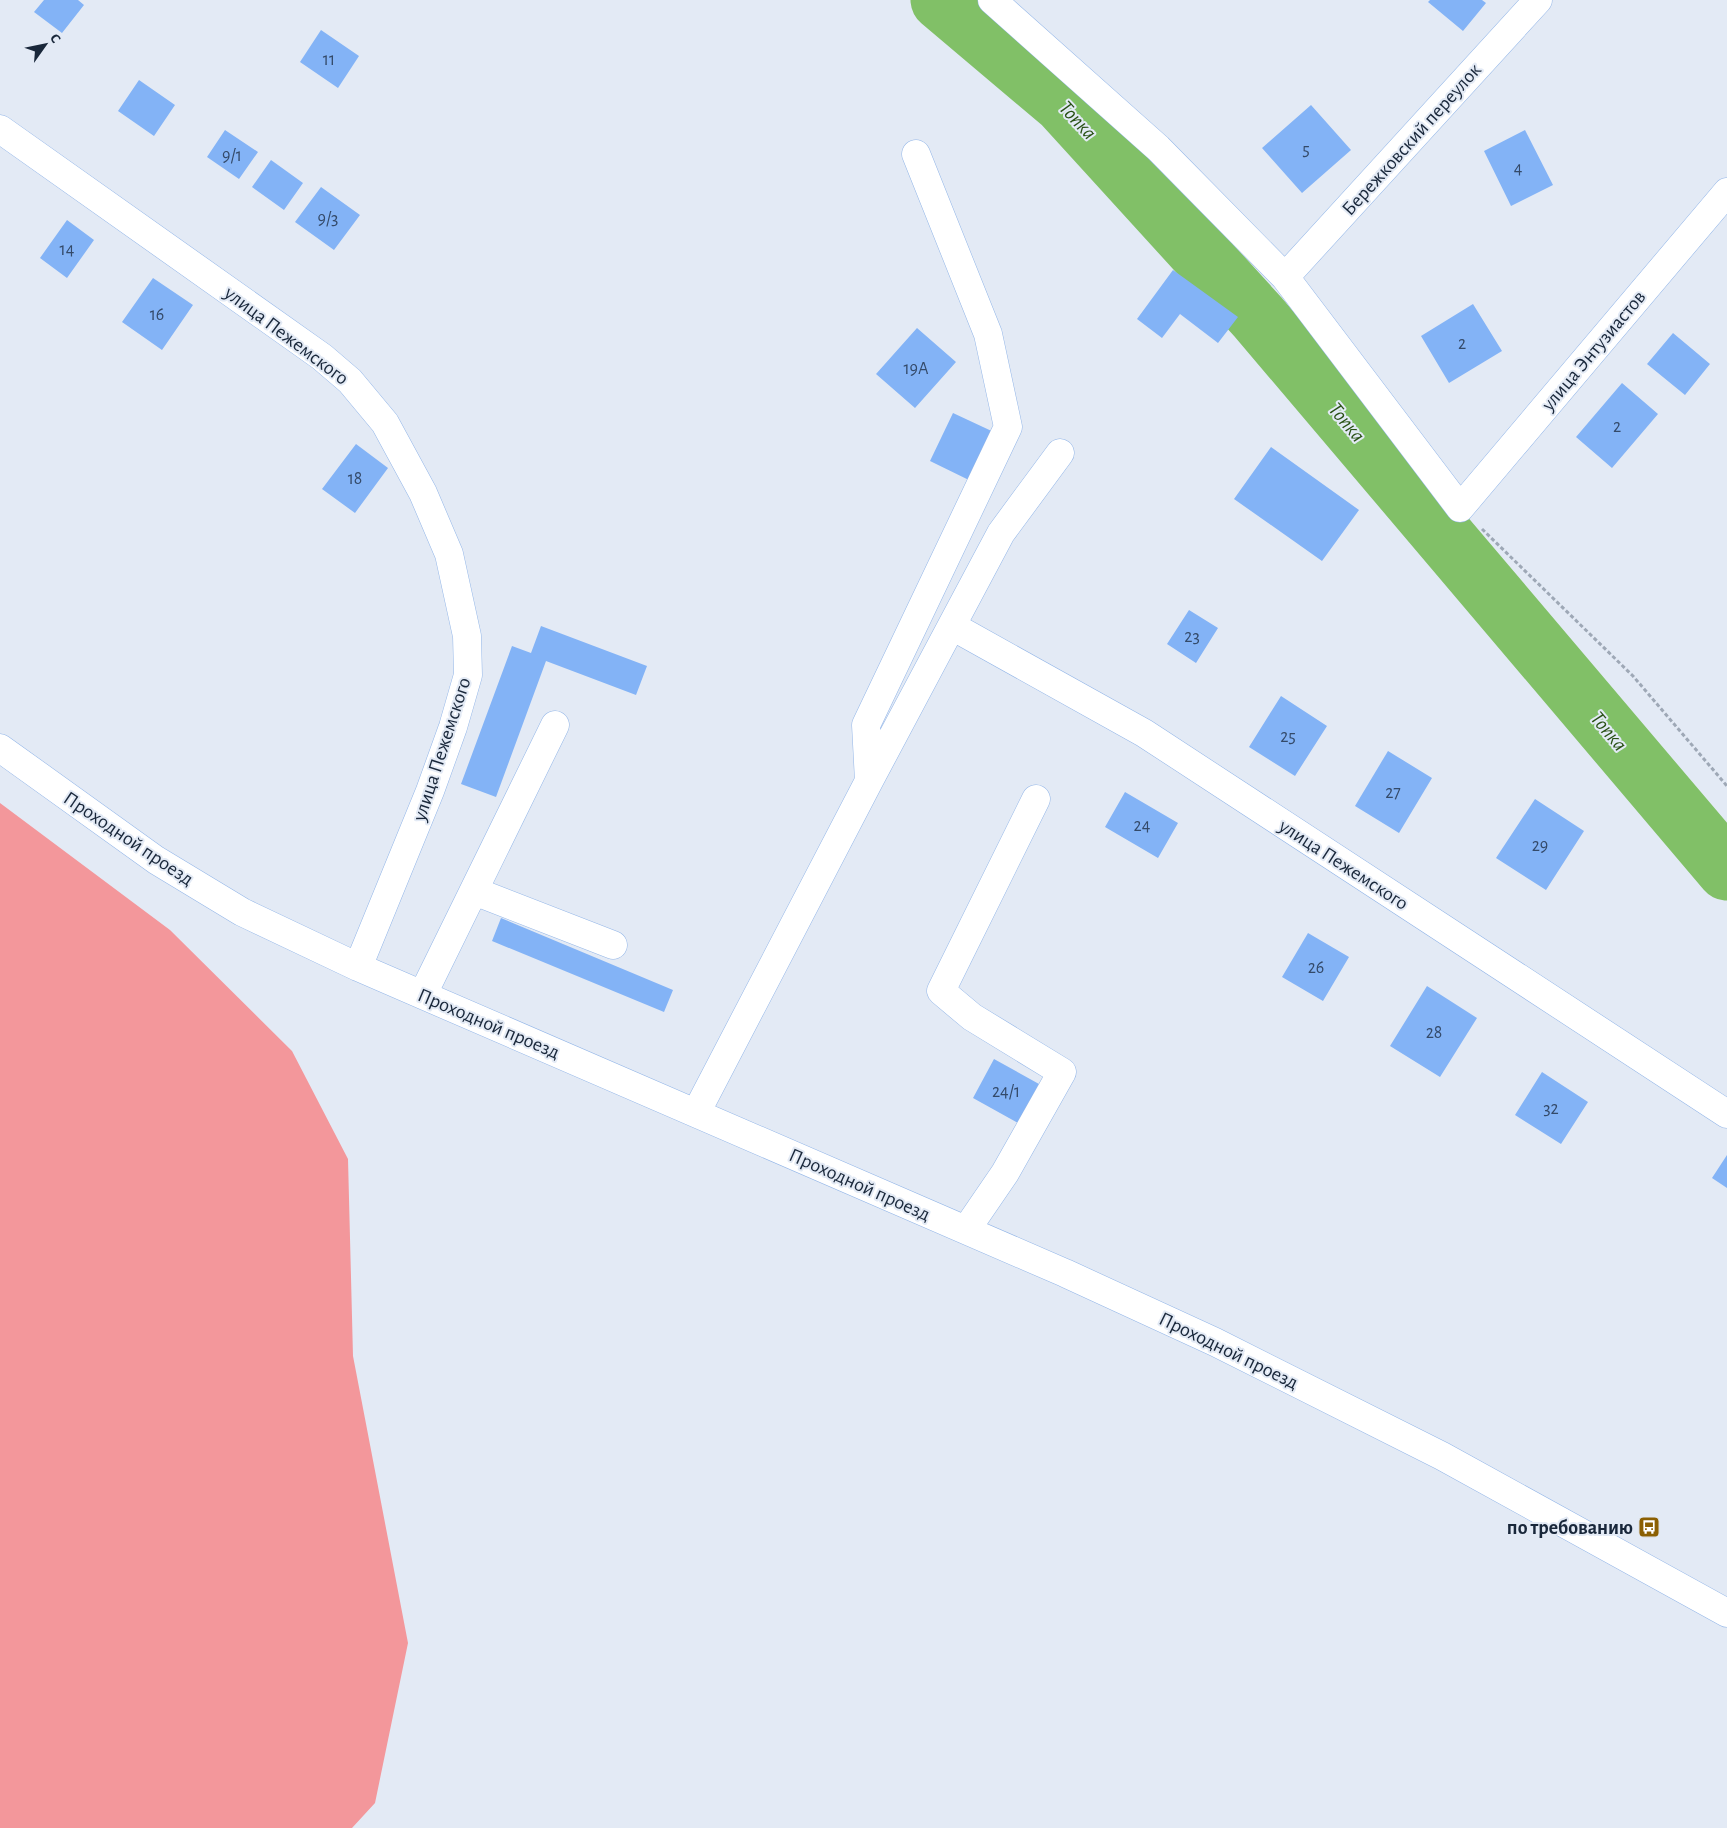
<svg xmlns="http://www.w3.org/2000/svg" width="1727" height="1828" viewBox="0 0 1727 1828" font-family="'Alegreya Sans',sans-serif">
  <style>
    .forest { fill: #f3979b }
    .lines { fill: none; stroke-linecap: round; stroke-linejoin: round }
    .river { stroke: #81c067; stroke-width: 61 }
    .building { fill: #83b3f6 }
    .minor-casing { stroke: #93b6e8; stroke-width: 29 }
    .path { stroke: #9ea8b6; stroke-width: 3; stroke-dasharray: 4 2.5; stroke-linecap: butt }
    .minor { stroke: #fff; stroke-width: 28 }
    .labels { text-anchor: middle; stroke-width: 4; stroke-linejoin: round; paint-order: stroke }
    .number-label { font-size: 18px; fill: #344a69 }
    .street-label { font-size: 20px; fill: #19273a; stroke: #e3eaf5 }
    .poi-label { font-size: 20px; font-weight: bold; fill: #19273a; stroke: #e3eaf5; text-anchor: end }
    .water-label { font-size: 21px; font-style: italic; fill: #295115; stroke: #e3eaf5 }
  </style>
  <rect width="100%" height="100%" fill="#e3eaf5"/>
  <path class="forest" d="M0 803 170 930 292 1051 348 1159 353 1356 408 1643 375 1803 352 1828H0Z"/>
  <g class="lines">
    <path class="river" d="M941 0 1063 103 1258 317 1727 870"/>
  </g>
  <path class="building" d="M44 0H78L84 5 62 33 34 12Z
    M1430 0H1482L1486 3 1463 31 1428 2Z
    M321 30 359 56 338 88 300 62Z
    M139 80 175 105 154 136 118 111Z
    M1311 105 1351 150 1302 193 1262 148Z
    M225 130 258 152 239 179 207 157Z
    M1525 130 1553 185 1511 206 1484 151Z
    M271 160 303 183 284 210 252 187Z
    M321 187 360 215 334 250 295 222Z
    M67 220 94 240 67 278 40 258Z
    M1173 270 1238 317 1218 343 1180 314 1162 338 1137 319Z
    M153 278 193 305 162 350 122 322Z
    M1473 304 1502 351 1449 383 1421 336Z
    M917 328 956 362 915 408 876 374Z
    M1673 333 1710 364 1685 395 1647 364Z
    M1622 383 1658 414 1612 468 1576 437Z
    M953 413 998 434 975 483 930 461Z
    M356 444 388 468 355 513 322 489Z
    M1271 447 1359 510 1322 561 1234 499Z
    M1189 610 1218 628 1196 663 1167 644Z
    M541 626 647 666 636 695 546 661 496 797 461 784 512 646 531 653Z
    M1281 696 1327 726 1295 776 1249 747Z
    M1388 751 1432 778 1399 833 1355 806Z
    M1125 792 1178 823 1158 858 1105 827Z
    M1535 799 1584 831 1546 890 1496 858Z
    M501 918 673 990 664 1012 492 941Z
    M1308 933 1349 957 1323 1001 1282 977Z
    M1427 986 1477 1018 1440 1077 1390 1046Z
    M994 1059 1039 1084 1018 1123 973 1098Z
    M1542 1072 1588 1102 1561 1144 1515 1115Z
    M1727 1155V1188L1712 1178Z"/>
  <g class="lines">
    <g class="minor-casing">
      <path id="minor" d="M992 0 1158 148 1285 277 1460 508 1727 192
        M0 129 322 357 350 381 385 423 423 493 449 554 467 636 468 675 453 727 430 791 358 967
        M1285 277 1538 0
        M952 626 1144 733 1727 1114
        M0 748 156 860 242 912 358 967 1065 1273 1215 1342 1442 1456 1727 1613
        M869 781 866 725 1008 427 988 334 916 154
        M474 891 613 945
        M423 994 555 725
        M696 1113 869 781 1001 533 1060 453
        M966 1230 1005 1173 1062 1072 972 1017 941 991 1036 799"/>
    </g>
    <path class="path" d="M1482 529 1633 676 1727 786"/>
    <use href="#minor" class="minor"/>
  </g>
  <defs>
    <g id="bus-square" transform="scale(1.125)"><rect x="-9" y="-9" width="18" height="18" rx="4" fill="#8b5f02" stroke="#e3eaf5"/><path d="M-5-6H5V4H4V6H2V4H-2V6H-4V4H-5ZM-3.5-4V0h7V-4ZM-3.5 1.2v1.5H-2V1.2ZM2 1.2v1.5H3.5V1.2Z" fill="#fff"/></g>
  </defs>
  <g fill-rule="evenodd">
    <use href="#bus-square" x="1649" y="1527"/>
  </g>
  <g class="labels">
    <g class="number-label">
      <text x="329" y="65">11</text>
      <text x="1306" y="155">5</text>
      <text x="232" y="161">9/1</text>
      <text x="1518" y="174">4</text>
      <text x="328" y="224">9/3</text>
      <text x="67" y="255">14</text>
      <text x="157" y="320">16</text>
      <text x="1462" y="349">2</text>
      <text x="916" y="374">19А</text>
      <text x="1617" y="432">2</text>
      <text x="355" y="484">18</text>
      <text x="1192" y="642">23</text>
      <text x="1288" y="742">25</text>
      <text x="1393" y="798">27</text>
      <text x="1142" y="831">24</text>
      <text x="1540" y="851">29</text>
      <text x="1316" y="973">26</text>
      <text x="1434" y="1038">28</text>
      <text x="1006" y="1097">24/1</text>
      <text x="1551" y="1114">32</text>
    </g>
    <g class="street-label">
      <text transform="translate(1411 139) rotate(-48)" y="7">Бережковский переулок</text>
      <text transform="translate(287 335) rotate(37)" y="7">улица Пежемского</text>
      <text transform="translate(1593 350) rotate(-50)" y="7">улица Энтузиастов</text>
      <text transform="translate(441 749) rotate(-72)" y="7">улица Пежемского</text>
      <text transform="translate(129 838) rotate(34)" y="7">Проходной проезд</text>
      <text transform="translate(1344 864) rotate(33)" y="7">улица Пежемского</text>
      <text transform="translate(489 1023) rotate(23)" y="7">Проходной проезд</text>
      <text transform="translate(860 1184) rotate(24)" y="7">Проходной проезд</text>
      <text transform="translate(1229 1350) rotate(26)" y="7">Проходной проезд</text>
    </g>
    <g class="poi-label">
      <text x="1633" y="1534">по требованию</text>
    </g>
    <g class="water-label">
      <text transform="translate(1078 120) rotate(47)" y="7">Топка</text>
      <text transform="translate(1347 422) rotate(50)" y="7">Топка</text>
      <text transform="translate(1609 731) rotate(50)" y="7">Топка</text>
    </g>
  </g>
  <g transform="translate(45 45) rotate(57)" stroke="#e3eaf5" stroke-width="4" paint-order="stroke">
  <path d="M0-4L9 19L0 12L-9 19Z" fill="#19273a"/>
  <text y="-8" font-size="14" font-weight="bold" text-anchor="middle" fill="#19273a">С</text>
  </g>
</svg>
